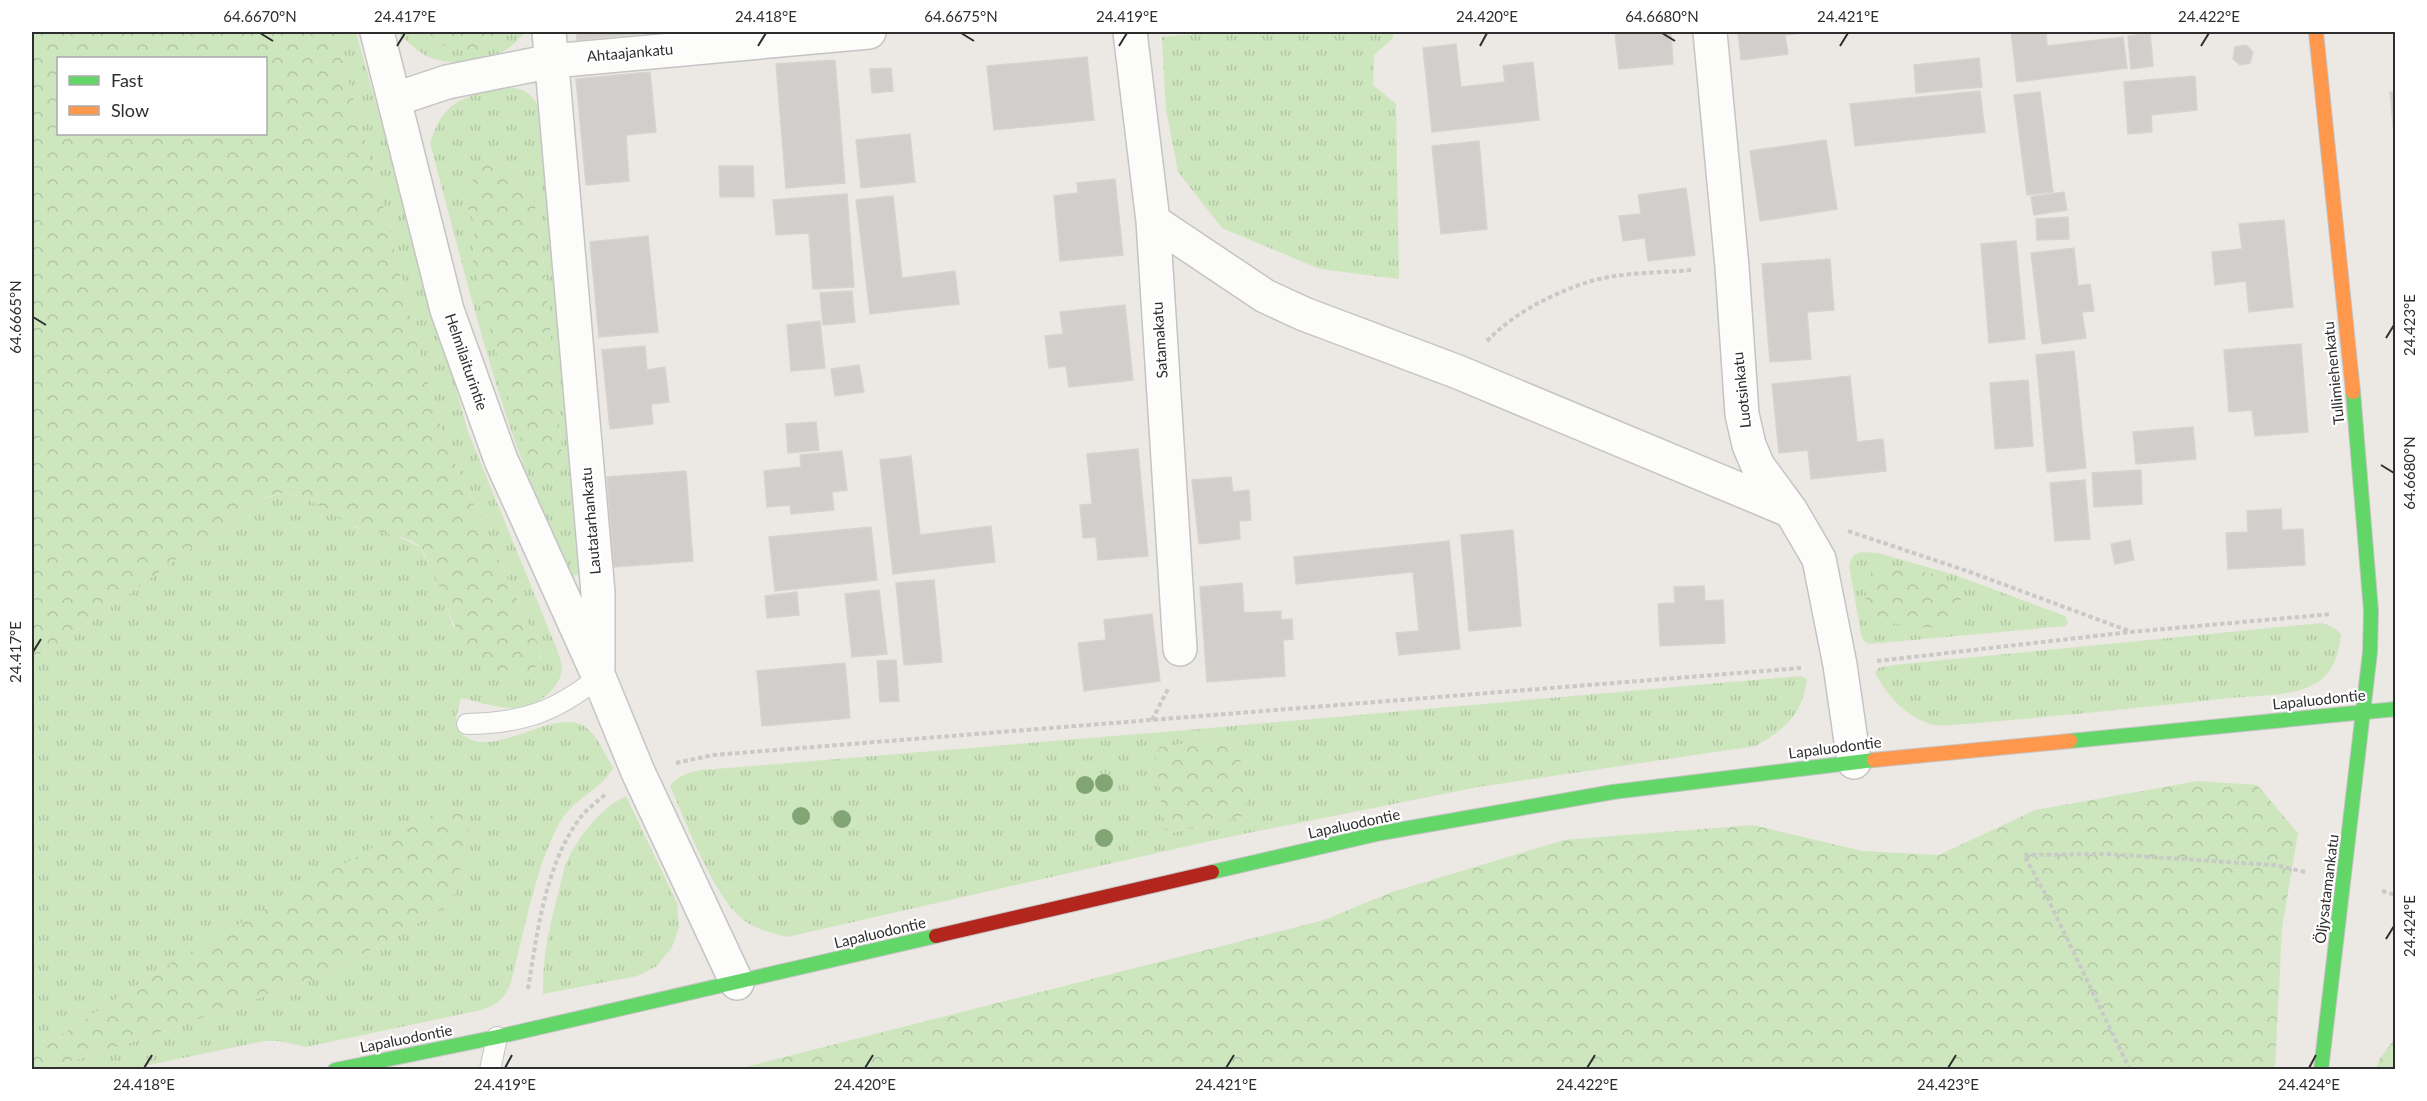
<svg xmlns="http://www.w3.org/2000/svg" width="2427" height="1101" viewBox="0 0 2427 1101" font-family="Lato,sans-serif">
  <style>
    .grass { fill: url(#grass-tufts); fill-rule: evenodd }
    .forest { fill: url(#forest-crowns); fill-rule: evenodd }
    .building { fill: #d1cecb; stroke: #d7d4d0; stroke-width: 1.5 }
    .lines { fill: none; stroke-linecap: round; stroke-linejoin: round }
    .lane-casing { stroke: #c5c4c5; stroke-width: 22 }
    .street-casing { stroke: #c5c4c5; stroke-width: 36 }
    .fast-casing { stroke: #c5c4c5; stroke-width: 16 }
    .slow-casing { stroke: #c5c4c5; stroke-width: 16 }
    .jam-casing { stroke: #c5c4c5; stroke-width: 16 }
    .path { stroke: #c9c9c8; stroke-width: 4; stroke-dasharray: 4.5 3; stroke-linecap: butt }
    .lane { stroke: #fcfcfb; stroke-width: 20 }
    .street { stroke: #fcfcfb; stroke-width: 33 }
    .fast { stroke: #63d668; stroke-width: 14 }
    .slow { stroke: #ff974d; stroke-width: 14 }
    .jam { stroke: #b3261e; stroke-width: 14 }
    .tree { fill: #82a575 }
    .ticks { fill: none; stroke: #2e2e2e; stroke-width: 2 }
    .labels { text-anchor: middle; stroke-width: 4.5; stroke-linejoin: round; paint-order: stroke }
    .street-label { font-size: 15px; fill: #2e2e2e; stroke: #fff }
    .neatline { fill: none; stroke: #2e2e2e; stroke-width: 2 }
    .ticks-label { font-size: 15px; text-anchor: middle; fill: #2e2e2e }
  </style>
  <defs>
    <pattern id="grass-tufts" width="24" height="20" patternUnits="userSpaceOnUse" patternTransform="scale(1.5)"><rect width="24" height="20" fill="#cee6be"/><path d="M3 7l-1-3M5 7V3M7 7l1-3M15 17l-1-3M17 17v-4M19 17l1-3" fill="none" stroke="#b1c6a4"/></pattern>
    <pattern id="forest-crowns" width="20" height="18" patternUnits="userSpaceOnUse" patternTransform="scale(1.5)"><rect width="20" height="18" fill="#cee6be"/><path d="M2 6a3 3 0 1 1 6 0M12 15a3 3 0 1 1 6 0" fill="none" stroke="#b1c6a4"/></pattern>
  </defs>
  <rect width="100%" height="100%" fill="#ece8e4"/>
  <path class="grass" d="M335 32H356L468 432 556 647C558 653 563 664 562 670 560 688 539 704 523 707 504 711 480 702 461 698L456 718 457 729C460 732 464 736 468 738 498 756 555 708 584 726 598 735 605 755 613 768 601 790 571 800 559 824 535 868 524 933 511 982 505 999 498 1004 481 1010L306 1047 279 1041H265L130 1069H40L97 1054 326 975 444 908 456 891 469 828 166 966 60 1036 32 1044V659L83 627 257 501 285 492 315 502 357 528 391 533 420 547 441 587 453 627 540 660 539 647 445 441 418 347 385 214Z
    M399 32H424C442 53 493 59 508 32H525C505 58 471 68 438 60 423 57 411 45 400 35Z
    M1215 32H1393V38L1374 55 1373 85 1396 104 1399 279 1320 269 1222 228 1178 172 1166 110 1162 37Z
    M501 87C522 88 527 89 539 106L582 569 579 574 573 576 568 574C547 524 525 473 508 421 478 330 455 236 430 143 444 100 462 98 501 87ZM506 165 522 180 535 205 542 244 563 462 473 263 474 222 468 208Z
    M1861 552 1878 553 1955 575 2065 616 2068 622 2066 626 1869 644 1864 641 1861 634 1849 565 1853 556Z
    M2322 623 2334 628 2341 634C2340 650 2333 673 2318 682 2294 697 2257 695 2229 698 2142 708 2055 716 1968 724 1957 724 1941 727 1930 724 1904 715 1888 696 1875 673L1878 668 1893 665Z
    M1801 676 1807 679C1803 714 1785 729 1756 746L1478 787 1219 839 787 937C770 932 753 929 740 917 712 892 686 822 670 786 684 768 707 770 728 768L1198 729ZM1231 738 1238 743 1241 817 1171 833 1165 829 1160 747Z
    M626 796 677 903 679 928 672 947 657 966 637 976 543 994C542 958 550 924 559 890 562 880 563 868 568 859 581 833 601 808 626 796Z"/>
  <path class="forest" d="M32 32H335L385 214 418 347 445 441 539 647C540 659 539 667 528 673 519 679 507 676 498 671 452 650 452 608 431 568 428 562 425 553 421 548 408 533 373 534 357 527 332 517 314 499 288 493 279 491 266 498 257 501L83 627 32 659ZM266 58V134H58V58Z
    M424 32H508C493 60 442 53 424 32Z
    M492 158 506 165 522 180 535 205 542 244 563 462 558 480 550 485 540 481 528 462 509 402 473 263 474 222 468 208 470 185 482 164Z
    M1884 566C1911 567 1935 572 1958 586 1964 605 1961 615 1945 628 1907 627 1844 627 1873 569Z
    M1231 738 1238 743 1247 809 1241 817 1171 833 1165 829 1155 755 1160 747Z
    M2198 781 2257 785 2298 833 2282 928 2275 1069H737L1324 920 1392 892 1564 840 1753 825 1862 851 1939 855 2035 810Z
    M459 809 469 828 456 891 444 908 326 975 97 1054 40 1069H32V1044L60 1036 166 966 424 818Z
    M2395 1038V1069H2376L2379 1060Z"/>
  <path class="building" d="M576 32H654L577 40Z
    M1615 32H1671L1673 64 1619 69Z
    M1738 32H1811L1785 35 1788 54 1741 60Z
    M2011 32H2046L2047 46 2123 37 2127 68 2017 82Z
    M2150 33 2153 66 2131 69 2128 36Z
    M1456 44 1461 87 1505 82 1503 66 1533 62 1539 120 1432 132 1423 48Z
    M2246 45 2253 52 2250 63 2240 65 2233 59 2235 47Z
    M1087 57 1094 120 994 130 987 66Z
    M1979 58 1982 87 1916 93 1914 65Z
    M835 60 845 183 786 188 776 64Z
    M891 68 893 91 872 93 870 69Z
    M650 72 656 132 626 135 629 181 586 185 576 79Z
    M2195 76 2197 110 2151 115 2152 132 2128 134 2124 82Z
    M1980 91 1985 132 1855 146 1850 104Z
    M2040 92 2053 192 2027 195 2014 95Z
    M2390 92H2396V146H2395Z
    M910 134 915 182 861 188 856 140Z
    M1826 140 1837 209 1760 221 1750 151Z
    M1479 141 1487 229 1441 234 1432 146Z
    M719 166H753L754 197H720Z
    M1115 179 1123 255 1060 261 1054 196 1078 193 1077 183Z
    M1686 188 1695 255 1648 261 1645 238 1623 241 1619 216 1641 214 1638 195Z
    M2064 192 2067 210 2034 215 2031 197Z
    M847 194 854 287 813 289 809 233 776 235 773 200Z
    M893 196 902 278 955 271 959 304 870 314 856 200Z
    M2068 217 2069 239 2037 240 2036 219Z
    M2284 220 2293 307 2249 312 2246 281 2215 285 2212 252 2242 249 2239 224Z
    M648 236 658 332 599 337 590 242Z
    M2016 241 2025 339 1989 343 1981 244Z
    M2074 248 2078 286 2090 284 2094 311 2082 312 2086 338 2042 344 2031 253Z
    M1830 259 1834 310 1807 312 1811 359 1770 362 1762 264Z
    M852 291 855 322 823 325 820 293Z
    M1125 305 1133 380 1069 387 1066 366 1049 368 1045 336 1063 334 1060 312Z
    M820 321 825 368 791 371 787 325Z
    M2301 344 2308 432 2255 436 2252 410 2229 412 2224 350Z
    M645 346 647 370 665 367 669 402 651 404 653 424 610 429 602 350Z
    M2074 351 2086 468 2047 472 2036 355Z
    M859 365 864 392 835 396 831 369Z
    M1850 376 1857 442 1883 439 1886 471 1811 479 1808 450 1779 453 1772 384Z
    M2028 380 2033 446 1995 449 1990 383Z
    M816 422 819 450 788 453 786 424Z
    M2193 427 2196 459 2136 464 2133 432Z
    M1138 449 1148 556 1098 560 1096 537 1083 538 1080 505 1092 504 1087 454Z
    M842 451 847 490 832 492 834 510 791 514 790 505 767 507 764 471 801 467 800 455Z
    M911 456 920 535 991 526 995 562 893 574 880 460Z
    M2141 470 2142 504 2094 507 2092 473Z
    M686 471 693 561 614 567 607 477Z
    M1231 477 1233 492 1249 490 1251 520 1239 521 1240 539 1199 544 1192 480Z
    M2085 480 2090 539 2055 541 2050 483Z
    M2281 509 2282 530 2303 529 2305 565 2228 569 2226 533 2248 532 2247 511Z
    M871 527 877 580 775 591 769 537Z
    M1513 530 1521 626 1469 631 1461 535Z
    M2130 540 2134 560 2115 564 2111 544Z
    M1449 541 1460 649 1399 655 1396 633 1419 631 1413 572 1296 584 1294 557Z
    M934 580 942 662 904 665 896 583Z
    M1242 583 1244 613 1281 611V620L1292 619 1293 639 1283 640 1285 676 1207 682 1200 587Z
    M1704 586 1705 601 1723 600 1725 643 1660 646 1658 604 1675 603 1674 587Z
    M879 590 887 654 852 657 845 594Z
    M797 592 799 615 767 618 765 596Z
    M1152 614 1160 681 1084 691 1078 643 1106 640 1104 620Z
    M896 660 899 701 880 702 877 661Z
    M845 663 850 718 762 726 757 671Z"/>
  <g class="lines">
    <g class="lane-casing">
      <path id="lane" d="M467 724C523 723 555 712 599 677
        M490 1070 497 1037"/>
    </g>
    <g class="street-casing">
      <path id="street" d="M377 32 447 310 501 460 599 677 638 772 737 983
        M549 32 598 593V667
        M1130 32 1153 221 1180 649
        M1710 32 1732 267 1742 414 1749 445 1758 466 1791 511 1819 559 1840 665 1854 762
        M396 99 447 82 552 61 869 32
        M1153 221 1265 296 1304 314 1458 372 1791 511"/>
    </g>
    <g class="fast-casing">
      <path id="fast" d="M2070 741 2396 709
        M1212 872 1381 833 1613 792 1874 760
        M335 1070 497 1037 936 936
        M2321 1070 2370 652 2371 611 2353 392"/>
    </g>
    <g class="slow-casing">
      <path id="slow" d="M2316 32 2353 392
        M1874 760 2070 741"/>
    </g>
    <g class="jam-casing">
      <path id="jam" d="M936 936 1212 872"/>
    </g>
    <path class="path" d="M1487 341C1514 313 1553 293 1591 281 1623 272 1659 273 1692 270
      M1848 531 1970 572 2129 631
      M1877 661 2130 632 2332 614
      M1152 720 1169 687
      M676 763 713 755 1801 668
      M2382 891 2396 895
      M528 989C537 934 545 865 580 818 587 809 598 801 607 793
      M2130 1070 2049 901 2024 855 2105 854 2274 865 2305 872"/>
    <use href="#lane" class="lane"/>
    <use href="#street" class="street"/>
    <use href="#fast" class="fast"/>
    <use href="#slow" class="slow"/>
    <use href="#jam" class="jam"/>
  </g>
  <g class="tree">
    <circle cx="1104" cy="783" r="9"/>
    <circle cx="1085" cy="785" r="9"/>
    <circle cx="801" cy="816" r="9"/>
    <circle cx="842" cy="819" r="9"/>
    <circle cx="1104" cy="838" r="9"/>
  </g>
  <path class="ticks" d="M260 33 273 41M961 33 974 41M1662 33 1675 41M397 46 405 33M758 46 766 33M1119 46 1127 33M1480 46 1487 33M1840 46 1848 33M2201 46 2209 33M33 317 46 325M2386 338 2394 325M2381 465 2394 473M33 652 41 639M2386 939 2394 926M144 1068 152 1055M505 1068 512 1055M865 1068 873 1055M1226 1068 1234 1055M1587 1068 1595 1055M1948 1068 1956 1055M2309 1068 2316 1055"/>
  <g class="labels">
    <g class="street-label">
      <text transform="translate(630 53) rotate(-5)" y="5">Ahtaajankatu</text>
      <text transform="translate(1160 340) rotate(-94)" y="5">Satamakatu</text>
      <text transform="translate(466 362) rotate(71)" y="5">Helmilaiturintie</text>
      <text transform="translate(2334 373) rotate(-96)" y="5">Tullimiehenkatu</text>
      <text transform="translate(1742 390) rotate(-96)" y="5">Luotsinkatu</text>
      <text transform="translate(591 521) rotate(-95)" y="5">Lautatarhankatu</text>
      <text transform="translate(2319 700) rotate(-6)" y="5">Lapaluodontie</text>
      <text transform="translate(1835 748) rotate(-7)" y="5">Lapaluodontie</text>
      <text transform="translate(1354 824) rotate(-12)" y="5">Lapaluodontie</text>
      <text transform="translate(2327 889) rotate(-83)" y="5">Öljysatamankatu</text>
      <text transform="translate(880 933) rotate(-13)" y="5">Lapaluodontie</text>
      <text transform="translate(406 1039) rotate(-11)" y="5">Lapaluodontie</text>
    </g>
  </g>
  <rect width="2427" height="1101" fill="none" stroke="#ffffff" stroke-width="66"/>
  <rect x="57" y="57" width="210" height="78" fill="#ffffff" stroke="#ababab" stroke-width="1.5"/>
  <rect x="69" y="76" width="30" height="9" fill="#63d668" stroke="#ababab" stroke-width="1.5"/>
  <text x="111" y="87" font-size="18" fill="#2e2e2e">Fast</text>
  <rect x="69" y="106" width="30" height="9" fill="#ff974d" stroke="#ababab" stroke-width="1.5"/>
  <text x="111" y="117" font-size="18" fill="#2e2e2e">Slow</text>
  <rect x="33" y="33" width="2361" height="1035" class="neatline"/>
  <g class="ticks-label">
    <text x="260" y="22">64.6670°N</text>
    <text x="405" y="22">24.417°E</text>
    <text x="766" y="22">24.418°E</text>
    <text x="961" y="22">64.6675°N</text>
    <text x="1127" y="22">24.419°E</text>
    <text x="1487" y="22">24.420°E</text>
    <text x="1662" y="22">64.6680°N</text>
    <text x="1848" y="22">24.421°E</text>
    <text x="2209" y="22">24.422°E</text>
    <text transform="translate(16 317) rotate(-90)" y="5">64.6665°N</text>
    <text transform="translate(2410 325) rotate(-90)" y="5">24.423°E</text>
    <text transform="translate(2410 473) rotate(-90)" y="5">64.6680°N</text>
    <text transform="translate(16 652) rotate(-90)" y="5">24.417°E</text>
    <text transform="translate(2410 926) rotate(-90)" y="5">24.424°E</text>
    <text x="144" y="1090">24.418°E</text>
    <text x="505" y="1090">24.419°E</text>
    <text x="865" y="1090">24.420°E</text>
    <text x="1226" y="1090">24.421°E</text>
    <text x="1587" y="1090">24.422°E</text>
    <text x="1948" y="1090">24.423°E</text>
    <text x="2309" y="1090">24.424°E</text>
  </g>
</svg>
